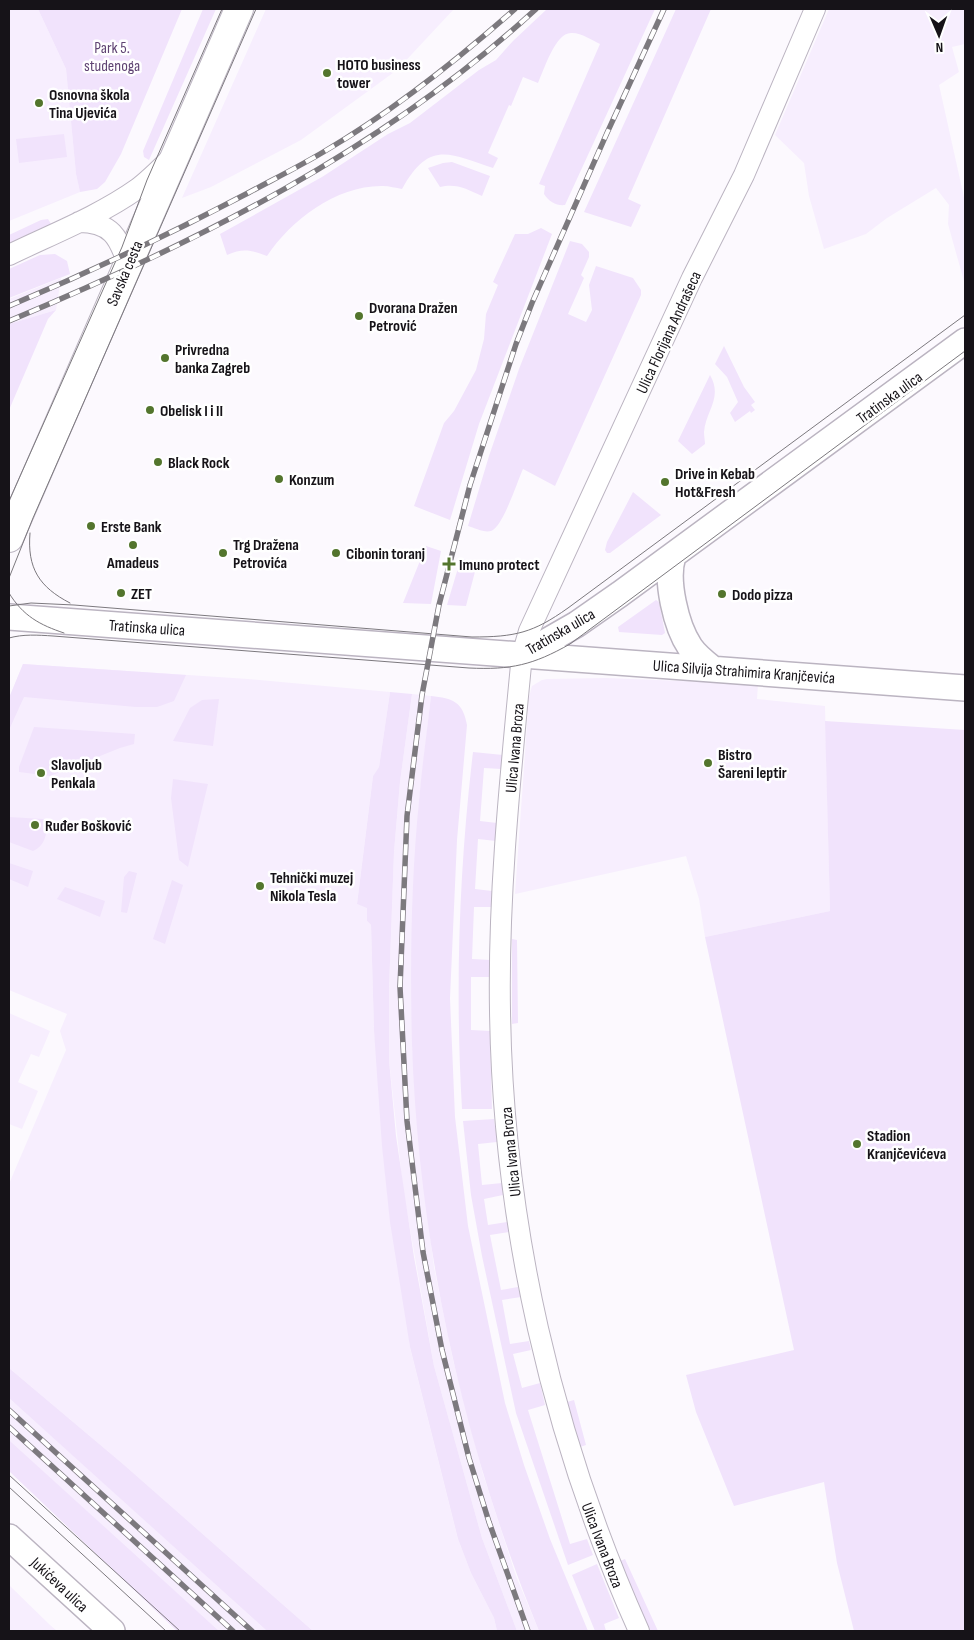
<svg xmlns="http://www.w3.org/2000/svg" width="974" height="1640" viewBox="0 0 974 1640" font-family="'Sofia Sans Condensed',sans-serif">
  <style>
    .built { fill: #f7eefe }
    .green { fill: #f1e3fc }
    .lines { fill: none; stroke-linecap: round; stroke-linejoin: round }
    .minor-casing { stroke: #bbb4c1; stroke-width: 22 }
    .tertiary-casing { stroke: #bbb4c1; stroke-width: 28 }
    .secondary-casing { stroke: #bbb4c1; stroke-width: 30 }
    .minor { stroke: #fff; stroke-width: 20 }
    .tertiary { stroke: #fff; stroke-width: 25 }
    .secondary { stroke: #fff; stroke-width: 28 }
    .tram { stroke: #7c797e; stroke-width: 1 }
    .rail-casing { stroke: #7c797e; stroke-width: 5.5 }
    .rail { stroke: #fff; stroke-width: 4; stroke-dasharray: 11; stroke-linecap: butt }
    .poi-dot { fill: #53752d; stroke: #fff; stroke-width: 2 }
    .labels { text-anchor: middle; stroke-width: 5; stroke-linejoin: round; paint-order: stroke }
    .park-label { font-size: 16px; fill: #604473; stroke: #fff }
    .poi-label { font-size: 16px; font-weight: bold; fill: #161318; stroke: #fff; text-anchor: start }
    .street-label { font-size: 16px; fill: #161318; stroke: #fff }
  </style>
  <rect width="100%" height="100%" fill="#fcf9fe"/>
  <path class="built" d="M9 9H38L66 69 76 174 80 192 9 221Z
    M266 9H454L397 70 301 140 211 187 182 198Z
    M829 9H965V44L952 47 959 72 939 85 965 202V285L948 224 949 205 936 188 887 218 866 234 824 249 809 196 804 163 775 135Z
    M61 278 56 310 9 324V299Z
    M23 664 248 679 390 692 379 767 373 776 357 904 367 907V921L371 925 374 1031 410 1347 458 1539 471 1573 494 1618 497 1631H313L123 1464 9 1368V1184L66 1050 60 1031 67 1014 9 990V698Z
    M606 678 758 684 757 699 825 706 830 911 705 937 699 899 686 856 515 894 529 697 532 686 542 680 547 679Z
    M412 694 431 696 419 802 412 958V1045L425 1196 434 1267 453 1360 483 1474 516 1576 539 1631H517L482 1538 434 1366 403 1189 389 1060V990L394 852 400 782Z
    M9 1013 50 1031 39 1057 31 1054 18 1082 38 1091 22 1129 9 1124Z
    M9 1398 76 1458 267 1631H219L151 1570 9 1440Z
    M9 1585 50 1625 57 1631H9Z"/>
  <path class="green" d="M38 9H182L121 154 105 182 97 189 80 192 76 174 66 69Z
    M203 9H216L149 160 144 157 143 151Z
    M547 9H655L565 205C557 206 549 202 544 194L545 186 539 184 600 44C592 40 580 32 571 33 555 33 544 70 538 83L523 77 511 106 509 105 488 153 498 158 493 168C449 153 429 140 402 189 396 188 389 186 383 186 337 185 291 220 267 256 251 250 243 248 227 255L220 234 322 177 388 134 410 123 479 70 496 60 513 41Z
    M676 9H711L628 199 641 205 631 227 584 212Z
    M64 134 67 157 19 163 16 139Z
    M443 163 452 162 490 176 482 196C467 189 456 183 440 187L428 168Z
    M48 219 51 224 9 243V235L41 220Z
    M541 228 552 234 479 424 450 520 414 506 444 423 454 411 476 370 484 339 486 314 498 285 493 282 515 234H528Z
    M570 241 582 244 589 252V257L581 275 584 278 568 314 586 322 592 310 589 285 596 266 633 278 641 290V295L555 486 523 469C517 482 503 527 491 531 484 533 475 528 468 526L489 456 519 369Z
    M55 254 67 261 70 274 9 298V269L40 255Z
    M56 310 48 319 9 410V324Z
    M724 346 744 387 755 402 751 405 755 410 751 413 750 411 735 422 730 413 738 402 727 377 715 364Z
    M710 375C723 398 706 410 704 432 704 436 705 441 705 444L692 454 678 441Z
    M633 492 661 515 610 553H607L605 550 607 542Z
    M426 546 441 551 431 604 403 603Z
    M461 558 477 564 466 606 447 605Z
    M656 600 659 602 665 633 662 635 619 632 618 627Z
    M23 664 186 675 174 701 157 707H136L24 697 9 730V698Z
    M390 692 412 694 400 782 394 852 389 990V1060L396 1136 414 1257 434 1366 482 1538 517 1631H497L494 1618 471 1573 458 1539 410 1347 390 1222 382 1146 374 1031 371 925 367 921V908L357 904 373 776 379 767Z
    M431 696C453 698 463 702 467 725L457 840 450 998 455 1117 468 1226 505 1403 524 1465 550 1539 588 1631H539C463 1445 419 1246 412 1045 410 964 411 881 419 801 422 766 427 731 431 696Z
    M219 699 213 746 173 741 190 708 202 700Z
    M825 721 965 730V1631H854L837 1563 824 1482 734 1506 696 1412 686 1375 794 1350 705 937 830 911Z
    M34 727 135 734 134 744 120 748 50 776 19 772V767Z
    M473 752 503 755 501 769 484 768 480 821 497 823 496 841 478 839 475 889 492 891V907H474L472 959 491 960 490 977H471V1030L490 1031 492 1109H462C455 990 459 870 473 752Z
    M173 779 208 784 188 867 179 860 171 798Z
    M9 817 43 819 47 822C47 834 45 846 33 851L9 842Z
    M9 863 33 871 28 887 9 879Z
    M129 871 137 873 127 913 121 912 124 877Z
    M172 880 183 885 165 944 153 939Z
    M65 887 105 901 100 917 57 899Z
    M512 939 517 940 518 1023 512 1024Z
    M494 1119 497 1142 478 1144 482 1185 502 1183 503 1195 484 1199 488 1225 507 1222 509 1232 490 1235 501 1290 518 1287 521 1297 502 1300 510 1344 529 1341 531 1350 513 1354 522 1388 540 1383 545 1405 528 1410 570 1544 587 1539 593 1555 568 1565 516 1413 482 1256 471 1195 463 1121Z
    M9 1368 123 1464 313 1631H267L9 1398Z
    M574 1400 586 1445 580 1447 567 1402Z
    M9 1440 219 1631H177L9 1471Z
    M625 1559 658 1631H650L620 1561Z
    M597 1564 619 1618 604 1624 606 1631H595L572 1575Z"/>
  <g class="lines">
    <g class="minor-casing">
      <path id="minor" d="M79 222C111 222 119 237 128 265
        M9 255C50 235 99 216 137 189 149 180 160 169 171 158
        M639 1631C552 1437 503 1225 500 1011 498 896 510 780 521 665L525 645 529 631 692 278 744 175 815 9"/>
    </g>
    <g class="tertiary-casing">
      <path id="tertiary" d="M673 556C665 580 676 626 690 647 696 656 704 662 713 669
        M9 617 965 688
        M523 655 577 624 620 594 965 341
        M9 1537 112 1631"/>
    </g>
    <g class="secondary-casing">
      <path id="secondary" d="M9 538 239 9"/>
    </g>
    <use href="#minor" class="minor"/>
    <use href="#tertiary" class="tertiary"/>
    <use href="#secondary" class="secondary"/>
    <path class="tram" d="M9 501 122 247 147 180 222 9
      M30 533C27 568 39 587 70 603
      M9 578 33 518 256 9
      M9 593C23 616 40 625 64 633
      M9 606 31 603 74 605 472 637C515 637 533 633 568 608L965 315
      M9 638C23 634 38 635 53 636L469 668C511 670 533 665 570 644L965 351
      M9 1475 180 1631
      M9 1487 166 1631"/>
    <g class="rail-casing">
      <path id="rail" d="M9 306C90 272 170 234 248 193 274 179 300 166 325 151 393 111 456 61 515 9
        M9 321C198 242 384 149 536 9
        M9 1410 252 1631
        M9 1427 233 1631
        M528 1631 489 1522 469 1458 442 1350 423 1252 407 1121 400 987 407 816 422 695 439 605 470 485 516 344 532 303 607 133 664 9"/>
    </g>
    <use href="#rail" class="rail"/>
  </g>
  <g class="poi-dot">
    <circle cx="327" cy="73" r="5"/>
    <circle cx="39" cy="103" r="5"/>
    <circle cx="359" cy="316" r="5"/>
    <circle cx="165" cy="358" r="5"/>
    <circle cx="150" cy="410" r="5"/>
    <circle cx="158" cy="462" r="5"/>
    <circle cx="279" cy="479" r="5"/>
    <circle cx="665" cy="482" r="5"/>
    <circle cx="91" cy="526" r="5"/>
    <circle cx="133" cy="545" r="5"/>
    <circle cx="223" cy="553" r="5"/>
    <circle cx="336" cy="553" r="5"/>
    <path d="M446.5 556.5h5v5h5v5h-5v5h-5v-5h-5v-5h5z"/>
    <circle cx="121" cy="593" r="5"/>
    <circle cx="722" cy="594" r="5"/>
    <circle cx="708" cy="763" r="5"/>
    <circle cx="41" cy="773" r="5"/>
    <circle cx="35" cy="825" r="5"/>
    <circle cx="260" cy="886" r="5"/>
    <circle cx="857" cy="1144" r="5"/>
  </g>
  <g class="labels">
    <g class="park-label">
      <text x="112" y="53">Park 5.<tspan x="112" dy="18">studenoga</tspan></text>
    </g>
    <g class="poi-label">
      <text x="337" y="70">HOTO business<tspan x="337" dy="18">tower</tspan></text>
      <text x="49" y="100">Osnovna škola<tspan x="49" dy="18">Tina Ujevića</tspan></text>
      <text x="369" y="313">Dvorana Dražen<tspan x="369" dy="18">Petrović</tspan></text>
      <text x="175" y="355">Privredna<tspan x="175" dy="18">banka Zagreb</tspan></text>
      <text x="160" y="416">Obelisk I i II</text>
      <text x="168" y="468">Black Rock</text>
      <text x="675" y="479">Drive in Kebab<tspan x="675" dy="18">Hot&amp;Fresh</tspan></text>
      <text x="289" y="485">Konzum</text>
      <text x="101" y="532">Erste Bank</text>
      <text x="233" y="550">Trg Dražena<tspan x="233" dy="18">Petrovića</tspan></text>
      <text x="346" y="559">Cibonin toranj</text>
      <text x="133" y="568" text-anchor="middle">Amadeus</text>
      <text x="459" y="570">Imuno protect</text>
      <text x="131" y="599">ZET</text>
      <text x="732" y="600">Dodo pizza</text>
      <text x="718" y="760">Bistro<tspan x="718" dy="18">Šareni leptir</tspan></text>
      <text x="51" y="770">Slavoljub<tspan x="51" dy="18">Penkala</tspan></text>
      <text x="45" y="831">Ruđer Bošković</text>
      <text x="270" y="883">Tehnički muzej<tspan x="270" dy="18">Nikola Tesla</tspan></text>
      <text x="867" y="1141">Stadion<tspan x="867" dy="18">Kranjčevićeva</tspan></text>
    </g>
    <g class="street-label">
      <text transform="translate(124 273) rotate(-67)" y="6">Savska cesta</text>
      <text transform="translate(668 332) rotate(-65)" y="6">Ulica Florijana Andrašeca</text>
      <text transform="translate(889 397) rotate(-36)" y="6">Tratinska ulica</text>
      <text transform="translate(147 627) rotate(4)" y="6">Tratinska ulica</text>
      <text transform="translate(560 631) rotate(-30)" y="6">Tratinska ulica</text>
      <text transform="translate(744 671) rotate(4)" y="6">Ulica Silvija Strahimira Kranjčevića</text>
      <text transform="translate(514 748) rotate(-85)" y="6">Ulica Ivana Broza</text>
      <text transform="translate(510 1152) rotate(-96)" y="6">Ulica Ivana Broza</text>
      <text transform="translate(603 1545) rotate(69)" y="6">Ulica Ivana Broza</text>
      <text transform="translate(60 1584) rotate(43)" y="6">Jukićeva ulica</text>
    </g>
  </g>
  <rect width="974" height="1640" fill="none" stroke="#161318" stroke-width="20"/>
  <g transform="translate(939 35) rotate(178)" stroke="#ffffff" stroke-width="4" paint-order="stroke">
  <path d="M0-4L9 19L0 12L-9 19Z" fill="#161318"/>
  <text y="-8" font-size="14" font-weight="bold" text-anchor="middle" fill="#161318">N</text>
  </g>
</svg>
